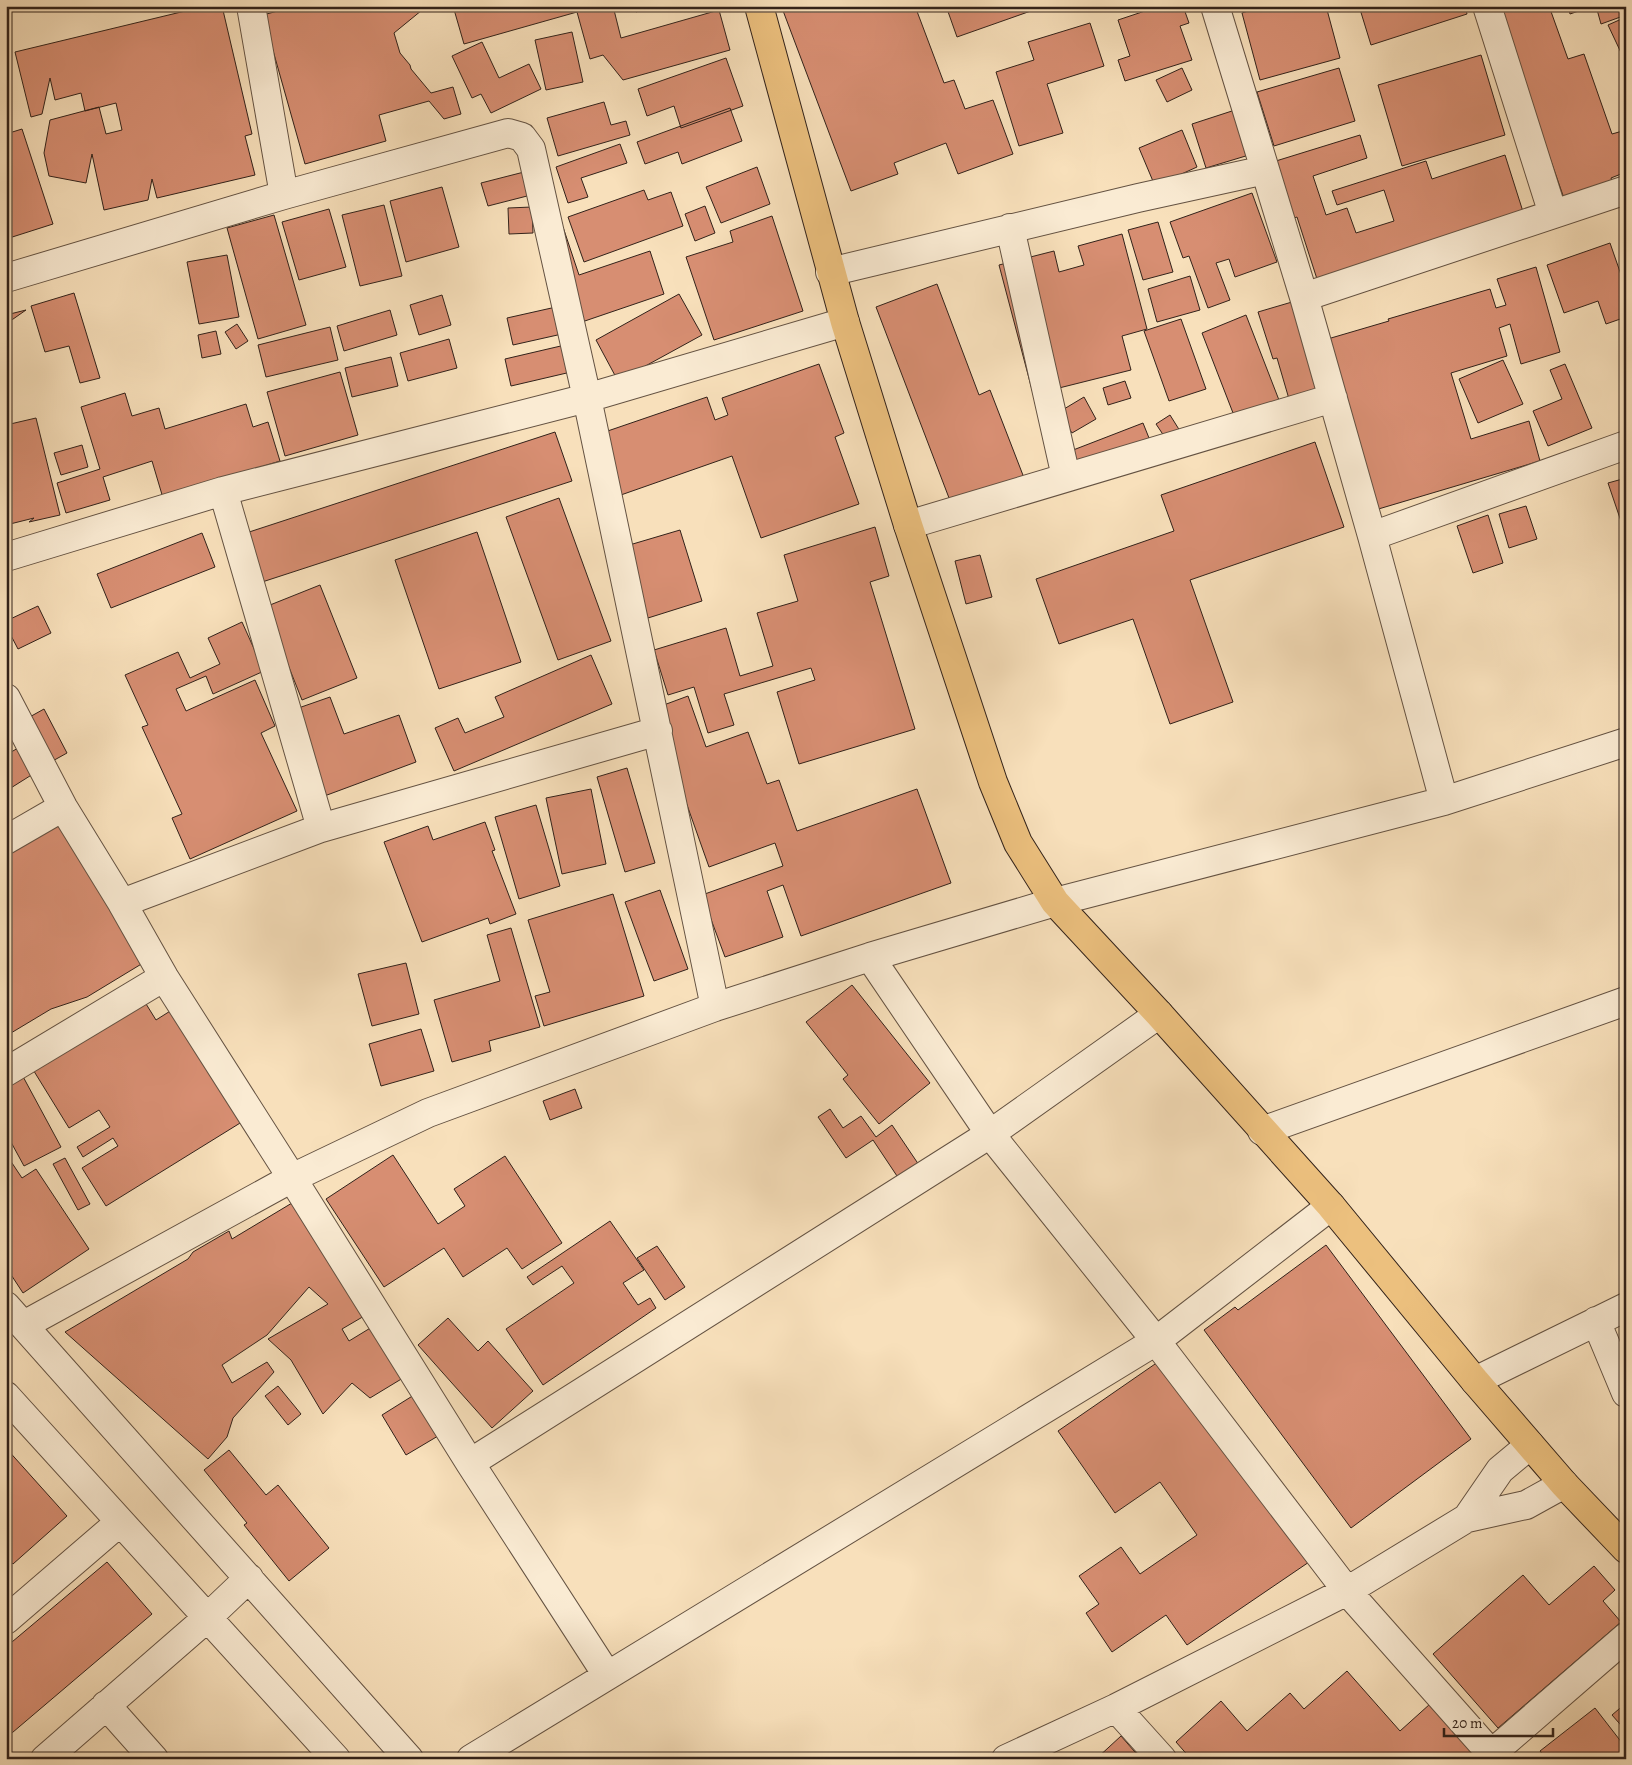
<svg xmlns="http://www.w3.org/2000/svg" width="1632" height="1765" viewBox="0 0 1632 1765" font-family="Alegreya,serif">
  <style>
    .building { fill: #d78e72; stroke: #32221a }
    .lines { fill: none; stroke-linecap: round; stroke-linejoin: round }
    .minor-casing { stroke: #645242; stroke-width: 30 }
    .major-casing { stroke: #32221a; stroke-width: 30 }
    .minor { stroke: #faebd3; stroke-width: 28 }
    .major { stroke: #ecc07e; stroke-width: 28 }
  </style>
  <rect width="100%" height="100%" fill="#f8e0bb"/>
  <filter id="stains"><feTurbulence type="fractalNoise" baseFrequency=".004" numOctaves="4"/><feColorMatrix values="0 0 0 0 .2 0 0 0 0 .09 0 0 0 0 .02 0 0 0 .5 -.17"/></filter>
  <radialGradient id="worn" r=".72"><stop offset=".6" stop-color="#630" stop-opacity="0"/><stop offset="1" stop-color="#630" stop-opacity=".3"/></radialGradient>
  <path class="building" d="M206 6H222L252 134 245 136 255 175 157 198 152 179 148 200 104 210 92 154 86 183 49 176 44 153 50 120 99 107 106 134 122 130 116 103 85 111 81 93 55 100 50 78 42 114 31 117 15 52Z
    M296 6H427L394 33 400 53 410 65 411 69 431 93 453 87 461 114 444 119 429 101 379 115 386 141 305 164 263 15Z
    M453 6H613L621 38 719 10 730 50 623 80 603 55 590 59 577 12 464 44Z
    M634 6H650L636 12Z
    M786 6H915L944 83 954 80 965 109 993 100 1013 154 958 174 946 143 894 163 898 174 851 191 782 8Z
    M946 6H1045L957 37Z
    M1160 6H1183L1189 23 1180 26 1192 60 1125 81 1118 60 1130 56 1118 20Z
    M1264 6H1326L1340 58 1260 80 1242 13Z
    M1359 6H1465L1467 14 1371 45Z
    M1500 6H1549L1568 59 1584 54 1612 134 1626 130V172L1611 178 1614 187 1566 204 1497 7Z
    M1568 6H1593L1570 14Z
    M1596 6H1626V15L1601 24Z
    M1626 17V58L1624 59 1608 25Z
    M1090 23 1104 66 1047 84 1063 133 1019 146 996 72 1034 60 1028 42Z
    M572 32 583 82 546 90 535 40Z
    M482 42 499 78 529 64 541 89 491 113 481 94 472 98 452 56Z
    M1481 55 1505 135 1402 166 1378 85Z
    M726 58 743 106 681 128 674 106 647 116 638 89Z
    M1182 68 1192 90 1167 102 1156 80Z
    M1339 68 1355 121 1274 146 1257 92Z
    M604 102 611 125 626 121 630 135 558 156 547 118Z
    M730 108 742 141 682 164 678 152 645 164 637 142Z
    M1235 110 1249 155 1206 168 1192 124Z
    M22 129 53 224 6 239V134Z
    M1182 130 1197 167 1155 186 1139 148Z
    M1360 135 1367 158 1313 176 1326 215 1347 208 1356 233 1394 221 1384 190 1337 205 1332 191 1426 161 1432 179 1505 155 1525 218 1317 279 1297 217 1282 222 1263 165Z
    M620 144 627 163 581 178 588 197 568 203 556 167Z
    M757 167 770 204 721 223 706 187Z
    M524 172 531 195 488 206 481 183Z
    M442 187 459 247 406 262 390 201Z
    M644 190 648 200 671 192 683 226 584 262 568 217Z
    M1252 193 1277 262 1235 277 1229 259 1216 263 1230 300 1208 308 1189 256 1183 258 1170 222Z
    M384 205 402 276 360 286 342 215Z
    M705 206 715 233 695 241 685 214Z
    M532 207 533 233 509 234 508 208Z
    M329 209 346 267 299 280 282 222Z
    M274 215 306 325 258 339 227 228Z
    M772 216 803 311 714 340 686 257 733 242 730 231Z
    M1158 222 1173 272 1143 280 1128 230Z
    M563 227 579 275 650 251 664 294 576 324 545 233Z
    M1122 234 1147 329 1122 336 1131 370 1055 389 1040 420 999 265 1054 251 1059 272 1084 265 1078 246Z
    M1610 243 1626 289V317L1606 324 1598 301 1564 313 1547 265Z
    M227 255 239 317 199 324 187 262Z
    M1536 267 1560 352 1521 364 1510 324 1499 328 1507 356 1451 373 1471 439 1529 421 1540 461 1365 513 1314 343 1389 321 1388 319 1490 289 1496 308 1506 305 1497 279Z
    M1190 276 1200 310 1157 322 1148 289Z
    M937 284 979 395 990 390 1026 483 954 511 876 307Z
    M74 293 100 378 80 383 69 346 45 352 31 306Z
    M679 294 702 335 618 381 596 340Z
    M442 295 451 325 419 335 410 305Z
    M1292 302 1319 390 1289 399 1277 358 1273 359 1258 312Z
    M556 307 562 334 513 345 507 318Z
    M26 310 6 324V315Z
    M390 310 397 335 344 351 337 326Z
    M1246 315 1284 413 1240 431 1202 333Z
    M1181 319 1206 389 1169 401 1144 331Z
    M237 324 248 341 236 349 225 332Z
    M330 327 338 360 266 377 258 345Z
    M216 331 221 354 202 358 198 335Z
    M449 339 457 368 408 381 400 353Z
    M565 345 571 372 511 386 505 359Z
    M391 357 398 386 352 397 345 368Z
    M1503 360 1523 404 1478 423 1459 379Z
    M819 364 844 433 835 437 859 504 761 538 732 456 618 496 596 435 707 397 715 420 728 415 722 398Z
    M1565 364 1592 428 1548 446 1533 411 1562 399 1550 370Z
    M340 372 358 435 285 456 267 392Z
    M1125 381 1131 398 1108 405 1103 388Z
    M125 393 132 416 159 408 165 429 246 404 253 427 268 422 280 461 163 498 152 461 103 477 110 500 66 513 57 483 100 469 81 407Z
    M1084 397 1096 419 1072 433 1059 412Z
    M1170 415 1180 431 1166 439 1156 424Z
    M36 418 60 515 29 522 34 518 6 525V425Z
    M1143 423 1153 448 1078 476 1068 452Z
    M555 432 572 481 256 584 240 535Z
    M1315 442 1344 527 1190 580 1233 702 1170 724 1133 619 1059 644 1036 579 1174 531 1161 495Z
    M82 445 88 467 61 475 54 453Z
    M1626 478V536L1608 483Z
    M559 498 611 641 558 660 506 517Z
    M1526 506 1537 539 1509 548 1499 514Z
    M1488 515 1503 563 1473 573 1457 526Z
    M875 527 889 576 870 582 915 729 799 764 777 692 815 680 811 668 724 694 734 725 708 733 694 687 668 695 654 650 726 628 740 676 773 666 757 613 798 601 784 555Z
    M680 530 702 601 648 618 626 546Z
    M477 532 521 662 439 689 395 560Z
    M202 533 215 567 111 608 97 574Z
    M980 555 992 597 966 604 955 561Z
    M320 585 357 678 302 700 265 607Z
    M38 606 51 633 18 649 6 626V621Z
    M242 622 264 671 213 694 206 676 176 689 186 711 255 680 275 726 261 733 297 811 190 859 172 818 182 814 142 727 148 725 125 675 178 652 190 678 220 664 208 638Z
    M591 655 612 704 454 771 435 728 458 718 465 733 504 717 495 697Z
    M688 696 706 747 748 732 767 784 779 780 797 831 917 789 951 883 801 936 783 885 767 891 783 937 725 957 702 895 783 866 775 843 709 867 653 709Z
    M330 697 344 734 399 715 416 762 319 798 287 712Z
    M44 709 67 753 49 763 26 719Z
    M25 744 41 769 6 791V755Z
    M627 768 655 863 625 872 597 777Z
    M591 789 606 864 562 874 546 798Z
    M536 805 560 886 519 899 495 817Z
    M64 821 148 960 87 997 51 1009 6 1036V854Z
    M485 822 495 850 492 851 516 914 490 924 488 918 422 942 384 842 428 826 433 840Z
    M660 890 688 969 654 981 625 902Z
    M613 894 644 996 544 1026 535 996 550 992 528 920Z
    M511 928 540 1027 489 1041 491 1051 452 1062 434 1000 500 981 487 935Z
    M406 963 419 1014 372 1026 358 974Z
    M852 985 930 1083 879 1124 843 1079 848 1075 806 1022Z
    M143 999 156 1020 175 1008 245 1120 106 1206 82 1168 118 1146 113 1138 83 1157 77 1147 110 1127 99 1110 69 1128 32 1068Z
    M421 1029 434 1071 381 1086 369 1044Z
    M20 1071 61 1147 24 1166 6 1133V1078Z
    M575 1089 582 1108 550 1120 543 1101Z
    M830 1109 843 1128 861 1116 876 1137 892 1125 919 1165 899 1179 873 1140 846 1158 818 1117Z
    M6 1154 22 1178 36 1169 89 1249 23 1293 6 1267Z
    M393 1155 438 1224 465 1206 454 1189 505 1156 562 1243 522 1269 507 1248 463 1277 444 1248 384 1287 326 1199Z
    M65 1158 90 1204 78 1210 53 1164Z
    M302 1197 371 1312 342 1329 349 1341 372 1327 403 1378 370 1398 352 1383 323 1414 291 1360 268 1339 328 1304 309 1287 267 1335 222 1365 232 1383 267 1362 274 1372 233 1418 227 1437 208 1459 65 1332 188 1259 193 1252 229 1231 232 1239Z
    M610 1221 644 1270 623 1283 638 1305 650 1298 656 1308 543 1385 506 1329 574 1283 562 1266 533 1285 527 1277Z
    M1326 1245 1471 1439 1351 1528 1204 1330 1235 1307 1238 1310Z
    M657 1246 685 1287 665 1300 637 1258Z
    M448 1318 478 1351 488 1341 533 1391 492 1428 418 1345Z
    M1171 1353 1312 1560 1187 1645 1166 1615 1112 1652 1086 1613 1099 1604 1079 1576 1121 1547 1140 1574 1197 1535 1160 1482 1115 1513 1058 1431Z
    M278 1386 301 1414 288 1425 265 1396Z
    M414 1395 438 1436 406 1455 382 1415Z
    M6 1448 67 1516 13 1564 6 1557Z
    M229 1450 266 1495 278 1485 329 1548 289 1581 244 1525 247 1523 204 1470Z
    M107 1562 152 1614 6 1738V1647Z
    M1594 1566 1615 1590 1603 1601 1621 1622 1498 1728 1433 1654 1523 1575 1549 1605Z
    M1347 1671 1400 1731 1430 1704 1478 1759H1191L1176 1742 1221 1701 1247 1731 1290 1693 1304 1709Z
    M1626 1703V1731L1612 1715Z
    M1595 1708 1626 1748V1753L1618 1759H1546L1540 1751Z
    M1121 1736 1141 1759H1096Z"/>
  <g class="lines">
    <g class="minor-casing">
      <path id="minor" d="M251 6 284 195
        M1215 6 1304 297 1372 536 1444 801
        M1487 6 1553 214
        M1010 228 1066 477
        M830 272 1138 198 1265 170
        M6 278 284 195 508 133 522 137 531 149 587 398 715 1007
        M1304 297 1626 190
        M223 491 321 828
        M908 525 1333 398
        M1372 536 1626 445
        M6 557 223 491 587 398 845 322
        M6 698 63 807 122 903 164 977 292 1178 470 1463 607 1675
        M6 840 63 807
        M122 903 321 828 658 731
        M870 957 990 1134 1156 1341 1347 1591 1496 1759
        M6 1072 164 977
        M1262 1131 1626 1001
        M6 1306 409 1759
        M1596 1321 1626 1393
        M24 1325 292 1178 428 1113 715 1007 870 957 1055 902 1444 801 1626 742
        M1475 1381 1626 1307
        M6 1396 336 1759
        M470 1463 990 1134 1159 1014
        M1467 1518 1500 1470 1530 1445
        M6 1620 120 1522
        M106 1705 154 1759
        M1116 1708 1162 1759
        M1491 1754 1626 1637
        M45 1759 207 1618 249 1578
        M471 1759 1156 1341 1331 1206
        M1006 1759 1116 1708 1347 1591 1467 1518 1526 1505 1564 1484"/>
    </g>
    <g class="major-casing">
      <path id="major" d="M759 6 845 322 908 525 993 782 1018 843 1055 902 1159 1014 1331 1206 1475 1381 1564 1484 1626 1549"/>
    </g>
    <use href="#minor" class="minor"/>
    <use href="#major" class="major"/>
  </g>
  <rect width="1632" height="1765" fill="none" stroke="#f8e0bb" stroke-width="25"/>
  <rect x="8" y="8" width="1617" height="1750" fill="none" stroke="#32221a" stroke-width="2.5"/>
  <rect x="12" y="12" width="1607" height="1740" fill="none" stroke="#32221a"/>
  <path d="M1444 1728v8h109v-8" fill="none" stroke="#32221a" stroke-width="2.5"/>
  <text x="1452" y="1728" font-size="15" fill="#32221a" stroke="#faebd3" stroke-width="4" paint-order="stroke">20 m</text>
  <rect width="100%" height="100%" filter="url(#stains)"/>
  <rect width="100%" height="100%" fill="url(#worn)"/>
</svg>
